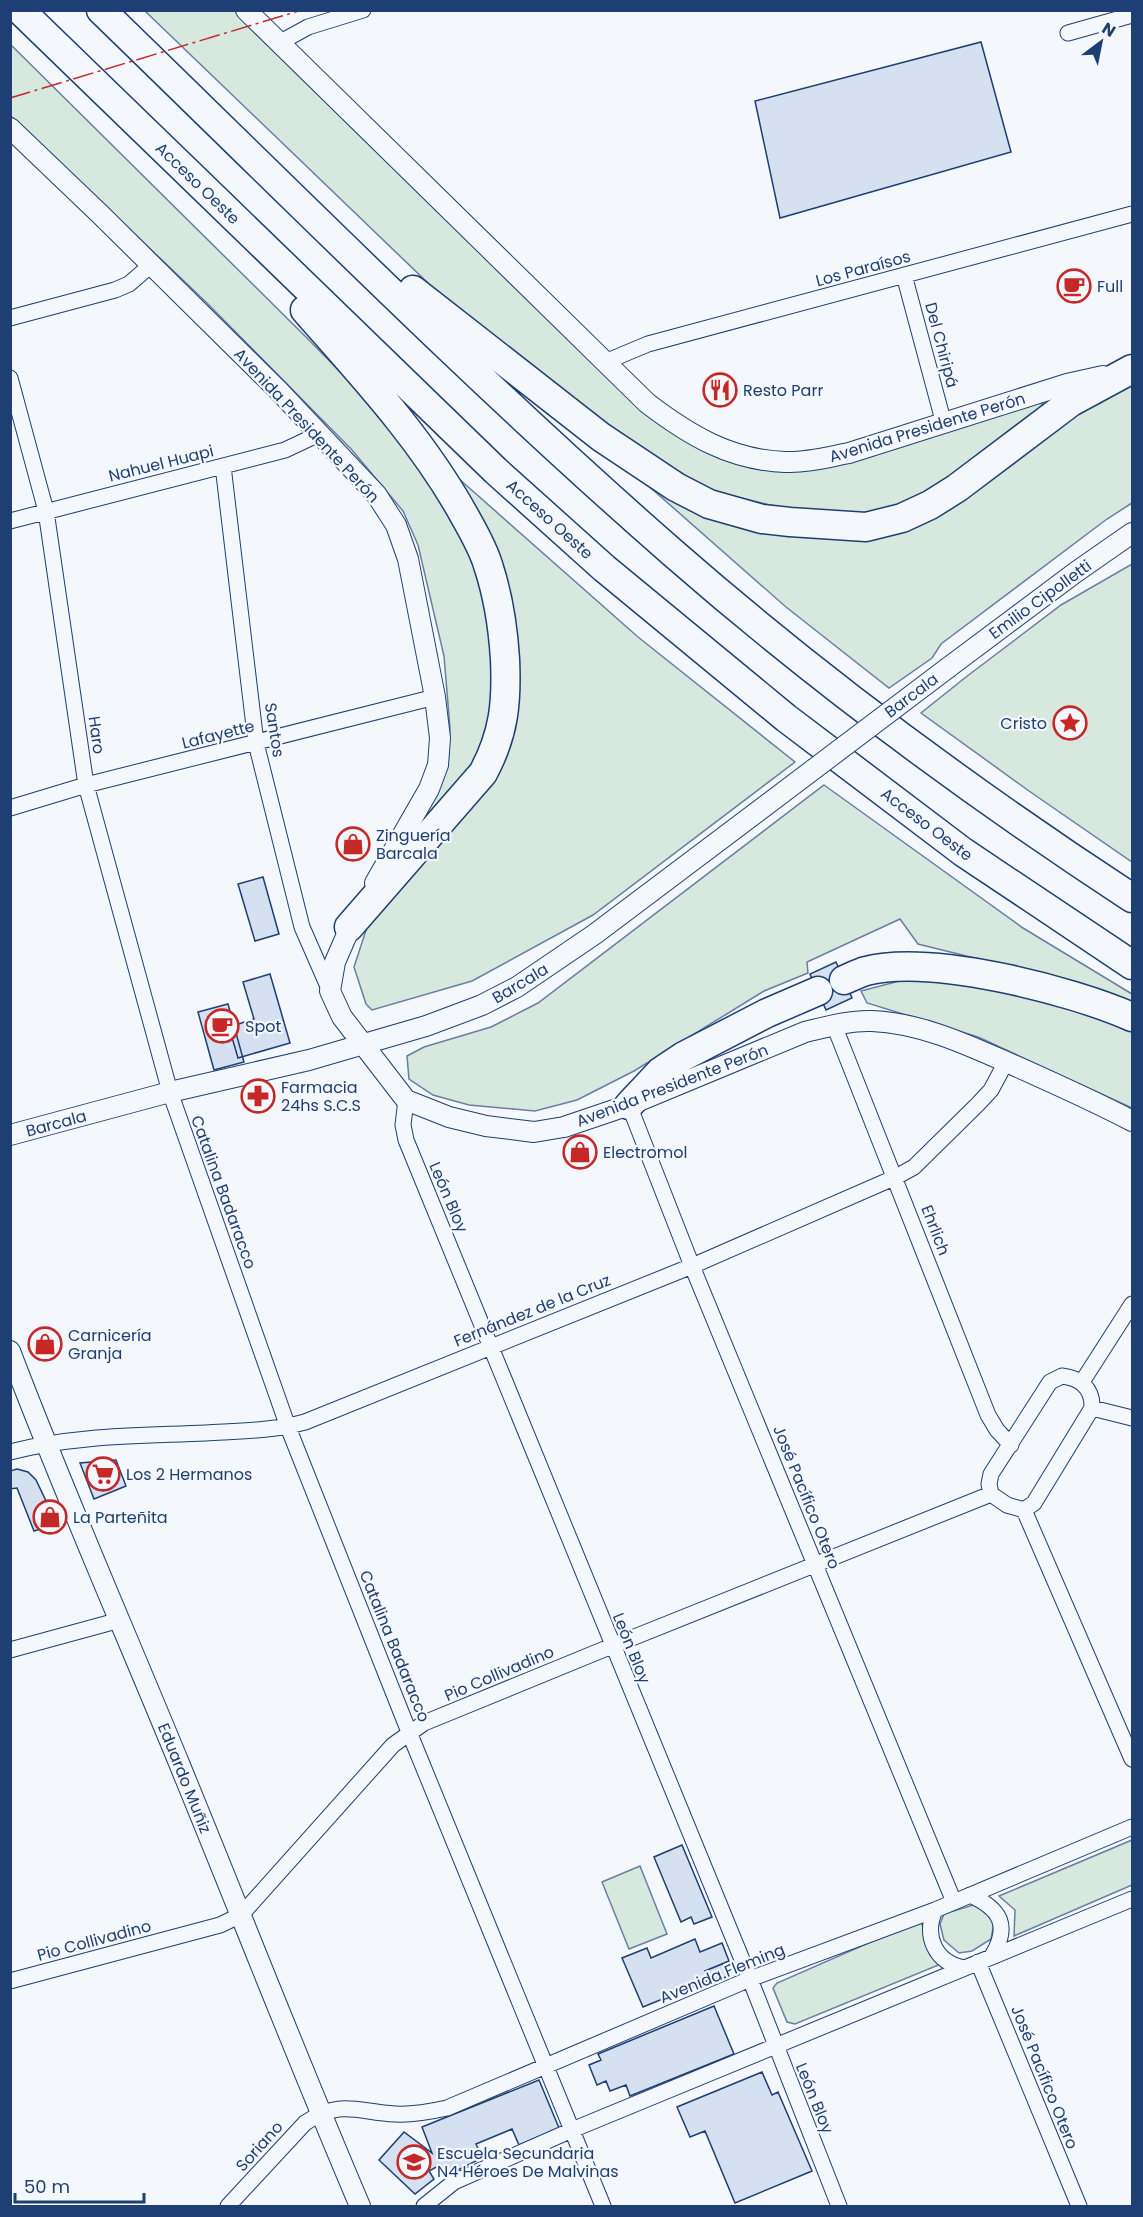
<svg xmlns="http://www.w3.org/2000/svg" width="1143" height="2217" viewBox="0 0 1143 2217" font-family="Poppins,sans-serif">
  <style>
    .green { fill: #d7e8df; stroke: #687fa3; stroke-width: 1.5 }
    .building { fill: #d5e0f0; stroke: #1d3f73; stroke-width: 1.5 }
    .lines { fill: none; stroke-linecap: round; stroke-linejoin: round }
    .minor-casing { stroke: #1d3f73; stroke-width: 17 }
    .tertiary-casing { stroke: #1d3f73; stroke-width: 22 }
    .motorway-casing { stroke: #1d3f73; stroke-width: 31 }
    .minor { stroke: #f4f7fb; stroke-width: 15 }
    .tertiary { stroke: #f4f7fb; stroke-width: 20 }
    .motorway { stroke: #f4f7fb; stroke-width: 28 }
    .tertiary-bridge-casing { stroke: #1d3f73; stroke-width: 22; stroke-linecap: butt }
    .tertiary-bridge { stroke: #f4f7fb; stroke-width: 20 }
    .power { stroke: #c62828; stroke-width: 1.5; stroke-dasharray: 21 4.5 3 4.5; stroke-linecap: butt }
    .labels { text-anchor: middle; stroke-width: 4.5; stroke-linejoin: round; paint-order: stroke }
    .street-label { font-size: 16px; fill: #1d3f73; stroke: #f4f7fb }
    .poi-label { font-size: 16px; fill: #1d3f73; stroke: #f4f7fb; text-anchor: start }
  </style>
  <rect width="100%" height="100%" fill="#f4f7fb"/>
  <path class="green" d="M145 11H235L635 402 760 466 1043 401 1041 407 941 483 888 512 838 516 770 505 712 491 664 463 547 382 455 309Z
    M10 44 308 339 377 410 438 494 467 547 483 591 494 675 492 717 483 751 407 847 437 793 448 766 450 728 444 656 418 545 403 511 352 450 207 303 11 116Z
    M1132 382V503L1107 519 941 644 932 658 889 688 786 607 594 438 648 474 858 531Z
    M458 478 638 637 795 762 593 915 472 981 372 1010 366 1004 354 967 370 918 513 727Z
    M1132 564V862L1029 791 921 713 966 677 1061 605Z
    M824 785 1023 928 1132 994V1006L1063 980 918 944 900 919 807 962 808 973 764 991 634 1071 577 1100 535 1111 469 1105 433 1095 409 1079 407 1056 424 1047 491 1027 538 1003Z
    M907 979 941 982 1053 999 1132 1030V1108L978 1037 867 1003 861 991Z
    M1132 1840V1885L1014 1936 1015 1910 999 1896Z
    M640 1866 667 1934 629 1949 602 1882Z
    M973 1905 985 1909 994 1923 991 1939 972 1951 959 1953 944 1940 940 1924 944 1914Z
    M921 1920 927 1944 941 1964 795 2024 787 2022 773 1988 777 1983Z"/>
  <path class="building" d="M981 42 1011 152 780 218 755 101Z
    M263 877 279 934 255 941 238 884Z
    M836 962 852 998 826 1010 810 974Z
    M270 974 290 1043 238 1058 229 1027 254 1019 243 982Z
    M228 1004 244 1062 214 1070 198 1012Z
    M51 1334 57 1346 40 1354 34 1342Z
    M116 1460 126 1486 94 1499 80 1463Z
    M17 1469 28 1472 36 1480 57 1524 34 1531 17 1488 10 1489V1471Z
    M682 1845 712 1917 694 1924 691 1917 681 1922 654 1857Z
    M695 1939 700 1952 722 1943 729 1961 705 1971 709 1980 643 2007 622 1958 647 1948 651 1958Z
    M722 1964 728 1976 711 1984 705 1971Z
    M714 2006 734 2054 630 2096 626 2085 610 2091 606 2081 597 2085 589 2065 601 2060 598 2054Z
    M762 2072 772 2095 778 2092 812 2171 735 2203 705 2131 690 2137 677 2107Z
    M539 2080 559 2128 519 2145 512 2129 476 2144 482 2158 444 2177 438 2166 429 2171 434 2179 415 2194 379 2160 404 2132 432 2153 422 2127Z"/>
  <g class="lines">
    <g class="minor-casing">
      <path id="minor" d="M1068 33 1132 15
        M279 43 308 27 363 10
        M904 275 944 424
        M10 318 115 290 129 284 151 265
        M605 362 648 344 1132 214
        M10 378 46 511 86 785 170 1092 288 1427 409 1732 603 2206
        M223 466 256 743 302 927 330 991
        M10 521 285 450 319 434
        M10 808 86 785 435 697
        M834 1025 988 1415 997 1430 1011 1445
        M406 1100 403 1125 406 1140 750 1979 839 2206
        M629 1105 692 1266 954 1902
        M1062 1376C1080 1378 1093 1388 1092 1408L1034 1503 1024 1510 1007 1505 991 1494 989 1484 991 1474 1050 1382Z
        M1082 1382 1132 1304
        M1092 1408 1132 1418
        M10 1452C74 1435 140 1436 206 1433 240 1431 272 1431 305 1422L692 1266 896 1177 914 1167 978 1104 991 1090 1006 1062
        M1024 1510 1132 1759
        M10 1650 120 1620
        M970 1895C1001 1909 1010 1926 992 1956
        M935 1910C924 1935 934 1962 964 1968
        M978 1962 1079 2206
        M10 1981 220 1925 241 1915 393 1745 424 1723 612 1646 991 1494
        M228 2206 305 2123C340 2099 357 2112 395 2114 413 2115 429 2112 447 2108L750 1979 935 1910 1132 1827
        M424 2206 454 2182 572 2130 1132 1899"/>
    </g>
    <g class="tertiary-casing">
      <path id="tertiary" d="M246 10 647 403C689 435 730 460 785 462 806 463 828 457 849 453L1067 384 1103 376
        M10 128 102 216 279 391 376 494 396 525 408 559 435 697 440 738 438 765 429 789 375 883
        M949 667 1076 572 1132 533
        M355 916 335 962 330 991 342 1017 406 1100 449 1117 486 1126 534 1132 564 1127 629 1105 805 1032C826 1027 850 1020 872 1021 924 1023 974 1048 1020 1068 1058 1085 1096 1102 1132 1121
        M10 1135 170 1092 309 1060 426 1026 482 1005 517 987 595 934 814 769
        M10 1351C63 1491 124 1629 181 1768 241 1914 298 2061 360 2206"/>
    </g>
    <g class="motorway-casing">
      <path id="motorway" d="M20 10 496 471 604 568 786 718 963 852 1132 965
        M101 10C290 193 475 380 673 553 816 678 973 794 1132 898
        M413 290 601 437 676 487 709 504 762 519 790 522 866 527 902 518 930 505 957 488 1071 402 1132 369
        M305 310C362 375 422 439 464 515 473 531 483 548 488 565 498 595 503 627 505 659 507 703 504 734 483 773L349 927
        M844 980C851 977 859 973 866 971 931 954 1071 990 1132 1017
        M629 1105 660 1072 684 1056 767 1013 818 991"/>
    </g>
    <use href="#minor" class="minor"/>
    <use href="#tertiary" class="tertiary"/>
    <use href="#motorway" class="motorway"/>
    <g class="tertiary-bridge-casing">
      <path id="tertiary-bridge" d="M814 769 949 667"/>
    </g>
    <use href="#tertiary-bridge" class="tertiary-bridge"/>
    <path class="power" d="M10 98 302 10"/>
  </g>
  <defs>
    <g id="cafe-ring" transform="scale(1.725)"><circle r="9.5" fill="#f4f7fb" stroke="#c62828" stroke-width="1.5"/><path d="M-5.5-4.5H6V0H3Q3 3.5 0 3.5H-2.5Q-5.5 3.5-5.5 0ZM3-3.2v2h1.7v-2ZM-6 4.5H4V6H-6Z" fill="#c62828"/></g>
    <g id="restaurant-ring" transform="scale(1.725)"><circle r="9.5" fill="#f4f7fb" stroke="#c62828" stroke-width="1.5"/><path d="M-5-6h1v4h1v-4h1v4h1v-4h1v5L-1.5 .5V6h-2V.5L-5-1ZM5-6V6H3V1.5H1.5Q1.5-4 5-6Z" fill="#c62828"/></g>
    <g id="sight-ring" transform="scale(1.725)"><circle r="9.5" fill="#f4f7fb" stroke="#c62828" stroke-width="1.5"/><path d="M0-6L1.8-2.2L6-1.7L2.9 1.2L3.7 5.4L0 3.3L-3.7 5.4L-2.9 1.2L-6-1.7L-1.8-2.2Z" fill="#c62828"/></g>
    <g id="shop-ring" transform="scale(1.725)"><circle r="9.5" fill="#f4f7fb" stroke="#c62828" stroke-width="1.5"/><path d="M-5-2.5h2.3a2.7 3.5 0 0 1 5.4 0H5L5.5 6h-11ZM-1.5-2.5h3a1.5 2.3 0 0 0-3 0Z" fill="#c62828"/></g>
    <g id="pharmacy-ring" transform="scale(1.725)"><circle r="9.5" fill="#f4f7fb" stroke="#c62828" stroke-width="1.5"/><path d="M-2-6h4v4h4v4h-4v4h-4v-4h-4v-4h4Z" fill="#c62828"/></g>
    <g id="supermarket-ring" transform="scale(1.725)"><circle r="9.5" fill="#f4f7fb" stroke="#c62828" stroke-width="1.5"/><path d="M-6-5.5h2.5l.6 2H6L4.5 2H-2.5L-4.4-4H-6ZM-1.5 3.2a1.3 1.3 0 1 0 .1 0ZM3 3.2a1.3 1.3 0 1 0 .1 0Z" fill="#c62828"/></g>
    <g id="school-ring" transform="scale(1.725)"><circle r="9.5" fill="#f4f7fb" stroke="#c62828" stroke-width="1.5"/><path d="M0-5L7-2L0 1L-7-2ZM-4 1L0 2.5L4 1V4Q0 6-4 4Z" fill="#c62828"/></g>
  </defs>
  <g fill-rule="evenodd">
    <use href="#cafe-ring" x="1074" y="286"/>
    <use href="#restaurant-ring" x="720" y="390"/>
    <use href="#sight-ring" x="1070" y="723"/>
    <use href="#shop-ring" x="353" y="844"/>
    <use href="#cafe-ring" x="222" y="1026"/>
    <use href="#pharmacy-ring" x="258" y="1096"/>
    <use href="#shop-ring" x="580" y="1152"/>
    <use href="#shop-ring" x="45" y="1344"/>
    <use href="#supermarket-ring" x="103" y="1474"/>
    <use href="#shop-ring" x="50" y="1517"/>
    <use href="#school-ring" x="414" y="2162"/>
  </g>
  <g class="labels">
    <g class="street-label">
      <text transform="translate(198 183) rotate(44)" y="6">Acceso Oeste</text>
      <text transform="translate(863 268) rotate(-15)" y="6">Los Paraísos</text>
      <text transform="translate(942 345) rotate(75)" y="6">Del Chiripá</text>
      <text transform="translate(307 425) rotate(47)" y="6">Avenida Presidente Perón</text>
      <text transform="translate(927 427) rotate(-17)" y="6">Avenida Presidente Perón</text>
      <text transform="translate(161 463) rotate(-14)" y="6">Nahuel Huapi</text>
      <text transform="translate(550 519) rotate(42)" y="6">Acceso Oeste</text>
      <text transform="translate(1040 599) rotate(-36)" y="6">Emilio Cipolletti</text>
      <text transform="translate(911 695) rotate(-37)" y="6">Barcala</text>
      <text transform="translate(275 730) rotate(81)" y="6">Santos</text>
      <text transform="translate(218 734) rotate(-14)" y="6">Lafayette</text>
      <text transform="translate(97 735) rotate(82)" y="6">Haro</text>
      <text transform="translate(927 824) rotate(37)" y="6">Acceso Oeste</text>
      <text transform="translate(520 983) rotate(-31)" y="6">Barcala</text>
      <text transform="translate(672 1085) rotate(-21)" y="6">Avenida Presidente Perón</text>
      <text transform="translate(56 1123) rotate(-15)" y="6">Barcala</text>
      <text transform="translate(224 1192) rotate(70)" y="6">Catalina Badaracco</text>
      <text transform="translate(449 1197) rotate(67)" y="6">León Bloy</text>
      <text transform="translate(936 1230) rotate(69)" y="6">Ehrlich</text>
      <text transform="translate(532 1310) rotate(-22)" y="6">Fernández de la Cruz</text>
      <text transform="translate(807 1497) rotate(68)" y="6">José Pacífico Otero</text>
      <text transform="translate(395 1646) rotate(68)" y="6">Catalina Badaracco</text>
      <text transform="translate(632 1648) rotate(68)" y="6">León Bloy</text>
      <text transform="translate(499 1673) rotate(-23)" y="6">Pio Collivadino</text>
      <text transform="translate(185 1778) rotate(68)" y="6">Eduardo Muñiz</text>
      <text transform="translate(94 1940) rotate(-15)" y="6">Pio Collivadino</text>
      <text transform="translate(722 1973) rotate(-22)" y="6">Avenida Fleming</text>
      <text transform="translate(1045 2077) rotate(68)" y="6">José Pacífico Otero</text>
      <text transform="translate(815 2098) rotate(68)" y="6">León Bloy</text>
      <text transform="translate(259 2146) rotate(-48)" y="6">Soriano</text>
    </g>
    <g class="poi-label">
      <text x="1097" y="292">Full</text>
      <text x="743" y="396">Resto Parr</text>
      <text x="1047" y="729" text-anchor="end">Cristo</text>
      <text x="376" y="841">Zinguería<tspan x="376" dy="18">Barcala</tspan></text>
      <text x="245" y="1032">Spot</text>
      <text x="281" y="1093">Farmacia<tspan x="281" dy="18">24hs S.C.S</tspan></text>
      <text x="603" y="1158">Electromol</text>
      <text x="68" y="1341">Carnicería<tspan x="68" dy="18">Granja</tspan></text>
      <text x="126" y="1480">Los 2 Hermanos</text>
      <text x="73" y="1523">La Parteñita</text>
      <text x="437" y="2159">Escuela Secundaria<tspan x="437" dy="18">N4 Héroes De Malvinas</tspan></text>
    </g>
  </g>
  <rect width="1143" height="2217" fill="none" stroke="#1d3f73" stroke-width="24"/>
  <g transform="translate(1101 42) rotate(32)" stroke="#f4f7fb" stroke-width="4.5" paint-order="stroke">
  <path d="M0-4.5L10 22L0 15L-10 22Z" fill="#1d3f73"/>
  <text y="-9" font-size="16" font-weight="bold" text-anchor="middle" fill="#1d3f73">N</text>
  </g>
  <path d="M15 2193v9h129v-9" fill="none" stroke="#1d3f73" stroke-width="3"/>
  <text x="24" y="2193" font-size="18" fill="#1d3f73" stroke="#f4f7fb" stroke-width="4.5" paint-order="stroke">50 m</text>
</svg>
